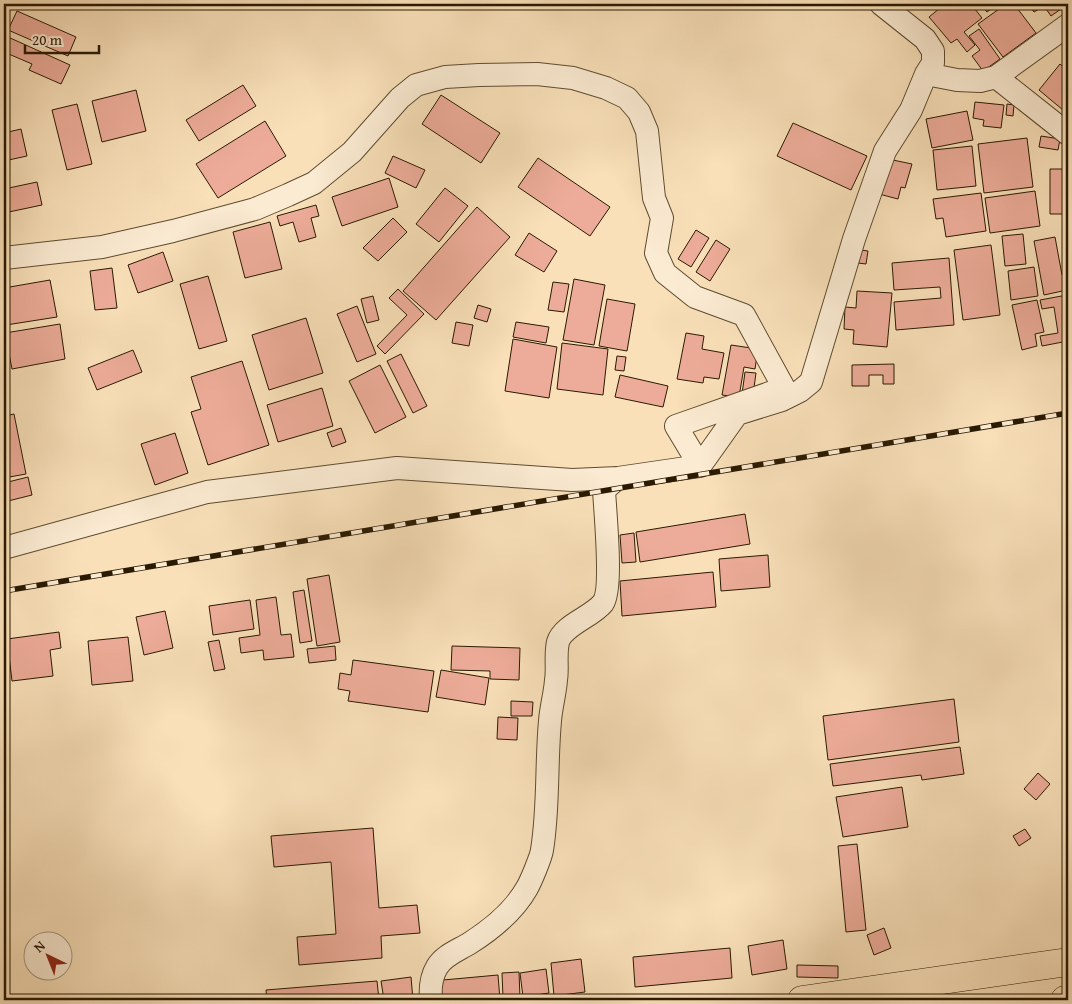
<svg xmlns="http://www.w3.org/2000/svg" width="1072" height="1004" viewBox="0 0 1072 1004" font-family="'Gentium Book Plus',serif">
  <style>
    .building { fill: #edac99; stroke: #2a1a02 }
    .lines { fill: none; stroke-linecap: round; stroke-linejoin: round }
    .street-casing { stroke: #5e4c30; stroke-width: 24 }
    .highway-casing { stroke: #2a1a02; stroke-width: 29 }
    .street { stroke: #fbebd2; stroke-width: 22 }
    .highway { stroke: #f9e0b9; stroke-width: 28 }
    .rail-casing { stroke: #2a1a02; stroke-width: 5.5 }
    .rail { stroke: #fbebd2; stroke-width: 4; stroke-dasharray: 11; stroke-linecap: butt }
  </style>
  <rect width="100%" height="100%" fill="#f9e0b9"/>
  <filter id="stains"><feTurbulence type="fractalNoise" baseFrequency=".004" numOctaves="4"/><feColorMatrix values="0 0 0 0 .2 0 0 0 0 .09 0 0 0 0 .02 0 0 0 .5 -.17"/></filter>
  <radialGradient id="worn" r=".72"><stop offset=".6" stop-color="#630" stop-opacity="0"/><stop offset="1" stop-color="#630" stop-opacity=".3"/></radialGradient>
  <path class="building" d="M945 4H971L982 18 964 32 975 45 967 52 957 39 951 43 929 17Z
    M980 4H998L987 12Z
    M1006 4H1014L1036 33 1003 57 978 24Z
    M1028 4H1068L1051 16 1044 6 1034 12Z
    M17 11 76 37 68 56 8 30Z
    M979 29 1000 59 983 71 972 56 980 50 969 36Z
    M8 37 70 65 61 84 29 70 32 64 4 52V46Z
    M1060 64 1068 71V105L1063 110 1039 90Z
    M243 85 256 106 199 141 186 120Z
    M136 90 146 131 102 142 92 101Z
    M441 95 500 133 481 163 422 124Z
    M975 102 1004 105 1001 128 983 126 984 120 973 118Z
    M77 104 92 164 67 170 52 110Z
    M1007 104 1014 105 1013 116 1006 115Z
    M967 111 973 140 932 148 926 119Z
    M265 121 286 156 218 198 196 164Z
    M793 123 867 156 851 190 777 156Z
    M21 129 27 156 4 161V133Z
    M1041 136 1060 139 1058 150 1039 147Z
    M1027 138 1033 187 984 193 978 144Z
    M972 146 976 186 937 190 933 150Z
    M393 156 425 170 416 188 385 173Z
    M538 158 610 207 590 236 518 187Z
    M888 159 912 164 905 188 901 187 898 199 879 194Z
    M1050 169H1068V214H1050Z
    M389 178 398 207 342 226 332 197Z
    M37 182 42 205 4 213V189Z
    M445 188 468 206 439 242 416 224Z
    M1035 191 1040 226 990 233 985 198Z
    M981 193 986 231 946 237 943 218 936 219 933 199Z
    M316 205 319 216 311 218 316 237 299 242 293 222 280 226 277 216Z
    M477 207 510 237 436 320 403 291Z
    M393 218 407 232 378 261 363 248Z
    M270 222 282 269 245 278 233 232Z
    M696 230 709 238 691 267 678 259Z
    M529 233 557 251 544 272 515 255Z
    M1023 234 1026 264 1005 266 1002 236Z
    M1055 237 1062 275H1065L1067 290 1044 295 1034 241Z
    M716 240 730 249 710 281 696 272Z
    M991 245 1000 315 963 320 954 250Z
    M861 250 868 251 866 264 858 263Z
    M163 252 173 281 138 293 128 265Z
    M949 258 954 325 896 330 894 302 941 298 940 287 894 290 892 263Z
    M1034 267 1038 296 1011 300 1008 271Z
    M112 268 117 308 95 310 90 271Z
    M208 276 227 341 199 349 180 284Z
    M574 279 605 285 594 345 563 340Z
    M50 280 57 317 6 325 4 310V288Z
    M553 282 569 284 564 312 548 310Z
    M398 289 424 314 385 354 377 346 407 315 389 298Z
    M857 291 892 293 887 347 853 344 854 330 844 329 845 307 856 308Z
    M1067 295 1068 302V341L1042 346 1040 336 1058 333 1054 307 1042 309 1040 300Z
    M373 296 379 320 367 323 361 299Z
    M607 299 635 304 627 351 599 346Z
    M1037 300 1044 332 1035 334 1037 346 1022 350 1012 305Z
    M478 305 491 309 487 322 474 318Z
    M357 306 376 354 357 362 337 314Z
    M306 318 323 373 269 390 252 335Z
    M456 322 473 325 469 346 452 343Z
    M516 322 549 327 546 343 513 337Z
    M60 324 65 359 12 369 5 333Z
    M686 333 704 336 702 349 724 353 719 379 704 377 703 383 677 379Z
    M513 339 557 347 549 398 505 391Z
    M562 343 608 349 603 395 557 389Z
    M731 345 758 349 755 369 744 367 739 397 722 395Z
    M133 350 142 372 97 390 88 368Z
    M401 354 427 406 413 413 387 361Z
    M617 356 626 357 624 371 615 370Z
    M242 361 269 445 208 465 191 412 201 409 191 377Z
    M894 364V384H883V375H869V386H852V365Z
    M380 365 406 417 375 433 349 381Z
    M745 372 756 373 753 395 742 394Z
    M620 375 668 386 663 407 615 397Z
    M322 388 333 426 278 442 267 405Z
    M14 414 26 474 4 478V416Z
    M341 428 346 442 332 447 327 433Z
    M175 433 188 473 155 485 141 444Z
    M28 477 32 495 4 502V483Z
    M745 514 750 544 640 562 636 532Z
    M634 533 636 562 622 563 620 535Z
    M768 555 770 587 721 591 719 559Z
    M713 572 716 607 622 616 620 581Z
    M329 575 340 642 317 646 307 579Z
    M304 590 312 641 300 643 293 592Z
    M276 597 281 635 291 634 294 657 264 660 263 650 241 653 239 638 260 635 256 600Z
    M250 600 254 629 213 635 209 606Z
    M165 611 173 648 144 655 136 617Z
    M59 632 61 648 50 650 53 676 12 681 7 639Z
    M128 637 133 681 92 685 88 641Z
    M219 640 225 669 214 671 208 642Z
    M335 646 336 660 309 663 307 649Z
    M452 646 520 648 519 680 490 679V671L451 670Z
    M353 660 434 671 428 712 348 701 350 691 338 689 340 673 351 675Z
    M441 670 489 678 485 705 436 697Z
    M954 699 959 742 828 760 823 716Z
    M511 701 533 702 532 716H511Z
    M498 717 518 718 517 740 497 739Z
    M960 747 964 774 922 780 921 775 833 786 830 764Z
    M1038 773 1050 784 1036 800 1024 789Z
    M902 787 908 827 843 837 836 797Z
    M373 828 379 908 417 905 420 933 381 936 382 958 299 965 297 937 336 934 331 862 274 867 271 836Z
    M1025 829 1031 838 1019 846 1013 836Z
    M857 844 866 930 846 932 838 846Z
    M884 928 891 948 874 955 867 935Z
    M783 940 787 969 752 975 748 946Z
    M730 948 732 978 635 987 633 957Z
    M581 959 585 992 554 996 551 963Z
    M797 965 838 966V978L797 977Z
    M546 969 549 993 523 997 520 973Z
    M519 972 520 998H503L502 973Z
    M498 975 500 1000H434L432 981Z
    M411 977 413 1000H384L381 981Z
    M377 981 379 1000H267L266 990Z"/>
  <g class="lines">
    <g class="street-casing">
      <path id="street" d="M926 74 957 80 980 81 996 77 1068 25
        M996 77 1068 134
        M4 258 102 247 173 231 255 209 288 195 314 183 352 152 400 98 416 85 445 77 479 75 537 74 573 78 606 88 627 98 639 112 647 131 654 198 662 218 656 253 665 273 695 297 744 315 784 388 676 426 700 466
        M4 548 207 492 397 468 572 480 618 478 700 466 737 414 782 400 800 391 811 382 854 239 885 151 911 110 926 74 933 63V51L925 39 881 4
        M431 1000C430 989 431 977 437 967 444 955 459 950 470 943 492 929 514 911 527 888 531 881 541 857 542 850 549 807 546 764 550 721 551 707 555 694 556 680 558 668 555 655 558 642 563 625 592 617 603 603 613 589 605 511 604 490L618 478"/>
    </g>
    <g class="highway-casing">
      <path id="highway" d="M802 1000 1068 962
        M1065 1000H1068"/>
    </g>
    <use href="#street" class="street"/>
    <use href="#highway" class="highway"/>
    <g class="rail-casing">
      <path id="rail" d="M4 591 1068 413"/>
    </g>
    <use href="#rail" class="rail"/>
  </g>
  <rect width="1072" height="1004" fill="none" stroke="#f9e0b9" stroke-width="20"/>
  <rect x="5" y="5" width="1062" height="994" fill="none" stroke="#2a1a02" stroke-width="2.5"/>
  <rect x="10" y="10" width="1052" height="984" fill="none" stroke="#2a1a02"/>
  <g transform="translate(48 956) rotate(317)"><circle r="24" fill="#fbebd2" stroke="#a7977f"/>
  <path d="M0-4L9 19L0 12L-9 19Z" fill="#8f2418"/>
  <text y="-8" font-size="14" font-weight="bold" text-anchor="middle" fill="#2a1a02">N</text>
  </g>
  <path d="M25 45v8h74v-8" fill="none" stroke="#2a1a02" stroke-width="2.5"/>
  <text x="32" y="45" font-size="15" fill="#2a1a02" stroke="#fbebd2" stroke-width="4" paint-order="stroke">20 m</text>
  <rect width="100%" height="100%" filter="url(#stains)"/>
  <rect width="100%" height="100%" fill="url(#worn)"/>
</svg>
